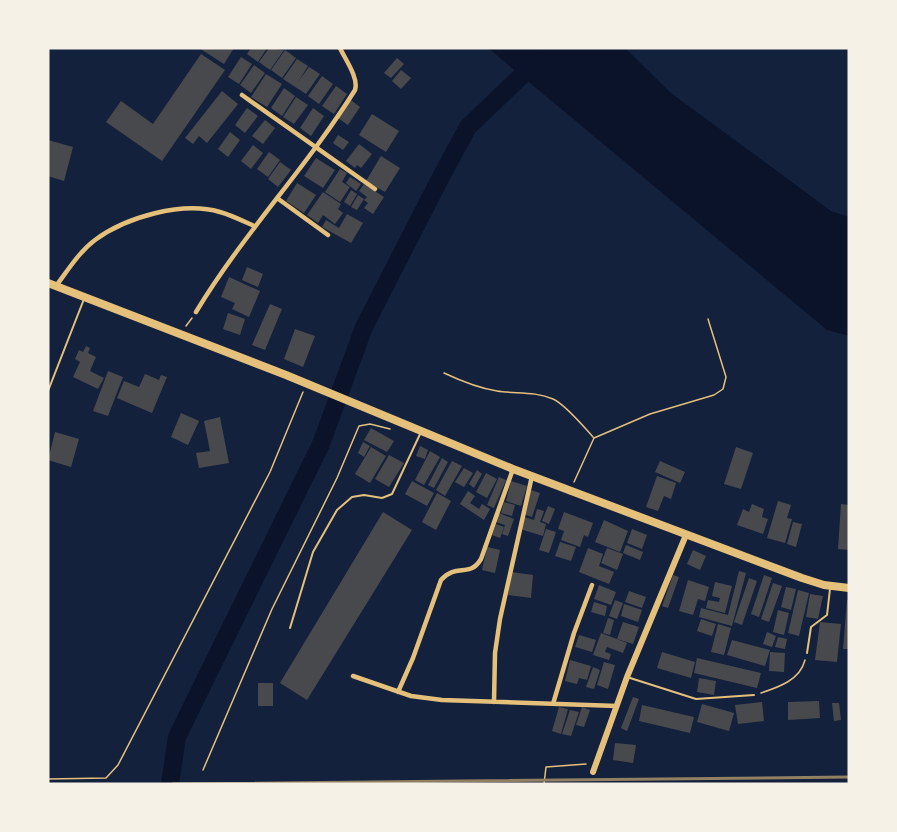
<svg xmlns="http://www.w3.org/2000/svg" width="897" height="832" viewBox="0 0 897 832" font-family="'PT Sans Narrow',sans-serif">
  <style>
    .water { fill: #0b132b }
    .lines { fill: none; stroke-linecap: round; stroke-linejoin: round }
    .river { stroke: #0b132b; stroke-width: 18 }
    .building { fill: #48494c }
    .path { stroke: #e5c07b; stroke-width: 1.5 }
    .service { stroke: #e5c07b; stroke-width: 2 }
    .minor { stroke: #e5c07b; stroke-width: 4.5 }
    .secondary { stroke: #e5c07b; stroke-width: 6 }
    .trunk { stroke: #e5c07b; stroke-width: 8 }
    .rail { stroke: #918062; stroke-width: 3 }
  </style>
  <rect width="100%" height="100%" fill="#14213d"/>
  <path class="water" d="M488 48H625L671 93 831 211 849 217V336L827 330Z"/>
  <g class="lines">
    <path class="river" d="M170 784 177 737 321 444 364 327 443 173 468 127 537 61"/>
  </g>
  <path class="building" d="M199 48H234L224 64Z
    M251 48H267L258 62 247 54Z
    M269 48 284 50 270 70 259 62Z
    M285 50 296 58 282 78 271 70Z
    M201 54 225 70 162 161 106 122 121 101 153 124Z
    M241 57 252 64 239 84 228 77Z
    M397 58 404 64 391 78 384 73Z
    M297 59 308 66 298 82 309 67 320 74 306 94 283 79Z
    M254 65 265 73 251 93 240 85Z
    M401 70 411 78 401 89 392 81Z
    M266 74 282 84 267 107 251 97Z
    M322 76 333 84 319 104 308 96Z
    M336 86 347 94 334 114 322 106Z
    M284 88 295 96 282 116 271 108Z
    M222 91 238 104 207 143 199 136 193 144 185 138Z
    M296 97 308 105 294 124 283 117Z
    M351 100 360 107 348 125 338 118Z
    M247 108 258 116 245 133 235 125Z
    M313 108 324 116 311 136 300 128Z
    M372 114 399 131 386 152 359 135Z
    M265 120 275 128 263 144 252 136Z
    M230 132 240 140 228 157 218 149Z
    M338 135 349 142 343 150 333 143Z
    M48 140 73 147 64 181 48 176Z
    M359 144 372 154 361 168 357 165 355 168 346 161Z
    M253 145 263 153 251 169 241 161Z
    M269 152 280 160 268 177 257 169Z
    M381 156 400 168 385 192 366 181Z
    M316 158 335 170 323 188 304 176Z
    M280 162 291 170 278 187 268 179Z
    M340 169 347 173 342 182 350 187 340 202 325 192Z
    M350 177 361 184 356 191 346 183Z
    M297 183 316 195 304 213 286 201Z
    M364 184 384 197 373 214 364 208 368 203 364 200 367 197 359 191Z
    M351 190 357 194 350 206 344 202Z
    M323 192 341 204 338 209 343 213 335 224 323 215 318 223 307 215Z
    M358 195 364 199 357 210 351 207Z
    M347 214 363 223 351 243 322 227 326 220 339 228Z
    M247 267 263 274 258 287 242 280Z
    M229 277 260 291 249 317 232 309 235 303 221 297Z
    M270 304 282 309 265 350 252 345Z
    M228 313 245 319 240 335 223 329Z
    M295 329 315 336 303 367 284 359Z
    M86 346 90 348 88 353 96 357 90 371 104 378 98 389 73 377 80 362 75 359 79 350 83 352Z
    M108 371 123 377 108 416 93 411Z
    M145 374 159 380 161 375 167 377 152 413 117 398 124 381 139 387Z
    M181 413 199 421 188 445 171 437Z
    M220 417 229 463 199 468 196 453 210 451 204 421Z
    M371 428 394 441 387 452 364 440Z
    M55 432 79 439 71 467 48 460Z
    M363 442 370 446 364 457 358 453Z
    M420 446 428 450 425 459 416 456Z
    M371 447 386 456 370 483 355 474Z
    M736 447 753 453 741 489 724 484Z
    M430 451 440 457 424 485 415 480Z
    M389 455 404 463 389 487 375 479Z
    M442 458 448 462 434 488 428 485Z
    M452 461 462 466 445 496 436 490Z
    M660 461 685 472 680 483 655 472Z
    M464 468 473 473 464 487 455 482Z
    M477 470 482 474 474 488 469 484Z
    M486 473 497 479 487 498 476 492Z
    M657 476 676 483 671 499 664 496 658 511 646 507Z
    M499 477 506 480 494 508 487 505Z
    M412 481 434 493 427 506 405 494Z
    M511 481 527 486 521 506 506 501Z
    M531 490 540 493 532 517 523 514Z
    M468 491 475 496 470 503 479 509 482 504 490 509 484 520 460 504Z
    M437 493 451 501 436 530 422 522Z
    M778 501 791 505 787 518 792 519 785 543 767 538Z
    M504 502 515 505 512 516 501 513Z
    M752 504 764 509 762 517 768 519 763 534 737 525 743 509 749 512Z
    M841 504 849 505V550L838 549Z
    M548 506 555 509 549 524 542 521Z
    M537 509 544 511 540 522 546 524 543 536 520 529 524 517 534 520Z
    M383 512 412 530 307 700 280 683Z
    M564 512 593 523 588 537 584 535 580 547 561 540 564 531 558 529Z
    M499 513 514 519 508 536 502 534 505 525 496 522Z
    M604 520 628 531 620 552 595 542Z
    M793 522 802 524 796 547 787 544Z
    M496 524 504 527 500 538 492 535Z
    M546 529 556 532 549 553 539 550Z
    M632 529 647 535 642 549 627 543Z
    M560 542 576 547 571 561 555 556Z
    M626 545 643 552 640 560 623 553Z
    M487 547 500 550 495 573 482 570Z
    M588 548 603 554 599 566 614 572 609 584 579 572Z
    M607 548 623 554 617 570 601 563Z
    M693 550 706 556 700 570 687 564Z
    M739 571 746 573 732 626 699 617 701 608 728 615Z
    M511 572 533 575 531 598 508 595Z
    M673 575 679 577 668 608 662 606Z
    M764 575 772 578 759 617 751 614Z
    M749 578 757 581 742 625 734 622Z
    M688 580 709 587 705 601 698 599 693 615 679 611Z
    M715 582 732 586 725 613 706 608 708 600 719 602 720 598 712 596Z
    M773 583 782 586 769 622 761 619Z
    M599 585 616 592 611 605 594 599Z
    M786 587 796 589 791 610 781 607Z
    M798 590 809 593 799 636 788 633Z
    M629 591 646 597 642 608 625 602Z
    M810 594 823 596 818 619 806 617Z
    M615 600 623 603 617 619 609 616Z
    M847 600H849V649H843Z
    M594 602 607 606 605 616 591 612Z
    M624 604 642 610 638 622 621 616Z
    M778 610 789 613 784 635 773 632Z
    M608 618 614 620 610 635 603 633Z
    M701 619 716 624 712 636 697 631Z
    M623 622 639 627 633 644 617 639Z
    M820 622 841 624 837 662 815 660Z
    M718 624 731 628 724 655 711 652Z
    M767 632 776 636 772 647 763 644Z
    M601 633 627 643 623 653 607 647 605 652 611 654 609 660 593 655Z
    M579 635 596 640 592 652 575 647Z
    M778 637 787 639 785 649 775 647Z
    M732 640 770 650 765 666 727 655Z
    M662 652 695 662 691 678 657 668Z
    M770 652 785 653 784 672 769 671Z
    M697 658 761 673 757 688 694 673Z
    M570 660 591 666 587 680 579 678 577 684 565 681Z
    M604 662 615 665 608 689 597 685Z
    M593 667 600 670 594 689 586 687Z
    M699 678 716 681 714 695 697 692Z
    M258 683H273V706H258Z
    M633 697 639 699 627 731 621 728Z
    M819 701 820 718 788 720V702Z
    M762 702 764 721 738 724 735 705Z
    M832 703H839L841 720 834 721Z
    M702 704 734 713 729 731 697 722Z
    M642 705 694 717 690 733 639 721Z
    M559 707 568 709 561 734 552 731Z
    M582 707 590 710 584 727 576 725Z
    M570 710 579 712 571 736 562 734Z
    M615 743 636 745 633 763 613 760Z"/>
  <g class="lines">
    <path class="path" d="M186 326 192 318
      M444 373C461 381 478 388 497 391 515 394 535 391 553 399 566 405 583 426 593 437
      M574 482 594 438 650 414 714 395 723 389 726 377 708 319
      M761 693C779 687 800 680 805 660
      M203 770 272 609 337 478 359 426 370 424 390 429
      M48 779 106 778 118 765 270 472 303 392
      M544 784 546 767 586 764"/>
    <path class="service" d="M48 391 84 299
      M290 628 313 552 337 510 352 497 364 495 382 498 392 494 421 432
      M807 653 811 627 827 615 830 589
      M627 677 696 699 754 695"/>
    <path class="minor" d="M242 95 375 189
      M277 198 328 235
      M56 286C68 270 79 252 95 240 126 217 182 201 220 212 231 215 243 221 254 226
      M196 312C243 234 307 167 355 90 359 78 345 59 340 48
      M353 676 411 696 442 700 617 706
      M398 692 413 658 441 580C457 562 469 579 481 559L513 469
      M494 702 495 653 500 619 532 476
      M553 704 574 633 592 585"/>
    <path class="secondary" d="M593 772 627 677 686 535"/>
    <path class="trunk" d="M48 283 286 375 513 469 802 578 824 585 849 588"/>
    <path class="rail" d="M173 784 849 777"/>
  </g>
  <rect width="897" height="832" fill="none" stroke="#f6f1e7" stroke-width="99"/>
</svg>
